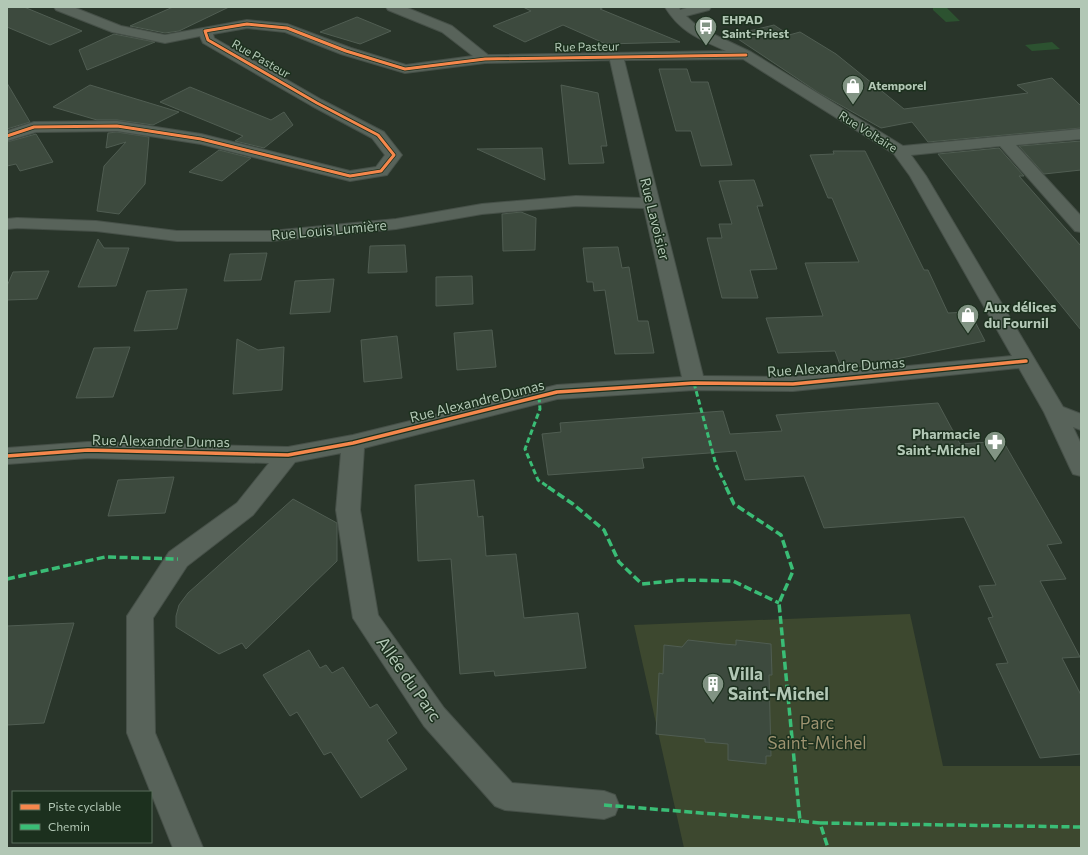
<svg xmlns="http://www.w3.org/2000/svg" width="1088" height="855" viewBox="0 0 1088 855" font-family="Commissioner,sans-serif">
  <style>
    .green { fill: #3d482f }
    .water { fill: #2c5230 }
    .building { fill: #3d4a3e; stroke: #505d52 }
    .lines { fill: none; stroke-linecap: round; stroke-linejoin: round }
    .minor-casing { stroke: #465048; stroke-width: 2 }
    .minor { fill: #58635a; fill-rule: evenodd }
    .quiet-far1 { stroke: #3abd76; stroke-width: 3; stroke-dasharray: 5.5 3; stroke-linecap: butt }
    .quiet { stroke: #3abd76; stroke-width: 3.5; stroke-dasharray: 8 3.5; stroke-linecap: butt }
    .cycleway-far1-casing { stroke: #1c301e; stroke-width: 4.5 }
    .cycleway-casing { stroke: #1c301e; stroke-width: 6 }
    .cycleway-far1 { stroke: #f5874c; stroke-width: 3 }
    .cycleway { stroke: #f5874c; stroke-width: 3.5 }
    .labels { text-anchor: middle; stroke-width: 3; stroke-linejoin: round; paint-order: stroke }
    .far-poi-label { font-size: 12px; font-weight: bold; fill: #b2c7b5; stroke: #1c301e; text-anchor: start }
    .far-street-label { font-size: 12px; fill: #b2c7b5; stroke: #1c301e }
    .street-label { font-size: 14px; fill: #b2c7b5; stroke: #1c301e }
    .poi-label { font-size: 14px; font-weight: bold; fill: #b2c7b5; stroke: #1c301e; text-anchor: start }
    .near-poi-label { font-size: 17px; font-weight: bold; fill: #b2c7b5; stroke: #1c301e; text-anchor: start }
    .near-street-label { font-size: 17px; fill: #b2c7b5; stroke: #1c301e }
    .near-park-label { font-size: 17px; fill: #9d9370; stroke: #1c301e }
  </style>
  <rect width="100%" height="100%" fill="#29352a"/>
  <path class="green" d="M910 614 943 766H1081V848H684L634 625Z"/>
  <path class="water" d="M936 7 947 8 960 21 946 22 933 10V8Z
    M1052 42 1060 49 1032 51 1025 45Z"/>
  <path class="building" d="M7 7H24L82 31 50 45 7 27Z
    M173 7H229L179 31 165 33 130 26Z
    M523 7H604L600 9 680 42 606 44 563 25 525 42 493 26 531 11Z
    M357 17 391 31 360 44 320 32Z
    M774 25 789 35 800 32 836 54 904 109 1028 93 1017 85 1052 78 1081 106V128L928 142 912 122 881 128 819 93 732 35Z
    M114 34 155 42 87 70 79 50Z
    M659 69H687L691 82H708L732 165 701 166 691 131H676Z
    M7 83 30 122 7 129Z
    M90 85 179 112 153 125 117 120H97L53 107Z
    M561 85 598 93 607 146H601L604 163 569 164Z
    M190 87 271 120 284 112 293 125 264 148 235 141 243 136 160 102Z
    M117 132 149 137 145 184 119 214 97 211 104 166 126 142 106 148 108 133Z
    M36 134 53 162 20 171 16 164 7 166V142Z
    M1081 141V170L1044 174 1019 146Z
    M542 148 545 180 477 149Z
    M999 148 1024 176H1019L1081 246V330L938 154Z
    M219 150 251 158 222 181 189 172Z
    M833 151H865L924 270H928L948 313 970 312 985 341 842 370 835 351 778 353 766 318 823 316 805 263 859 262 832 198H828L810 155 834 154Z
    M754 180 763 206H757L777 269 750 270 758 298H722L707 238H722L719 224H732L719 181Z
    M521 212 536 218 535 250 503 251 502 214Z
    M98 239 104 248H129L116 286 78 287Z
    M405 245 407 272 368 273 370 246Z
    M618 247 622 268 629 267 638 321H648L654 353 615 354 605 290 594 291 593 282H587L583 248Z
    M267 253 261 280 224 281 230 254Z
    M49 271 37 299 7 300V286L13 272Z
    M472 276 473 304 436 306V277Z
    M334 279 330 312 290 314 295 281Z
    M187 289 177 329 134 331 147 291Z
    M492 330 496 367 457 370 454 333Z
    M397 336 402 378 364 382 361 340Z
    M237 339 258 350 284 347 282 390 233 394Z
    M130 347 113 397 76 398 94 348Z
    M938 403 960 444 1003 441 1062 543 1047 545 1066 579 1040 581 1080 657 1062 658 1081 695V754L1040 758 996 664 1008 663 988 618 993 617 979 586 996 585 964 517 824 528 804 476 745 480 736 451 642 458 644 468 548 475 542 434 561 432 560 423 723 411 730 434 782 431 776 415Z
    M174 477 165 513 108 516 118 480Z
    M474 480 478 517 483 516 486 556 516 554 524 618 578 613 586 668 495 676 494 671 460 674 451 559 418 561 415 485Z
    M293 499 337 523V561L246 649 242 643 219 654 176 627V616L179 605 188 593Z
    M74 623 44 723 7 725V626Z
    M688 640 723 644 736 645V640L771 644 772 675H769L771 756H766V764L728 760V744L705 742V739L656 734 659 673 663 674 664 645 682 647Z
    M309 650 320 668 326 665 332 673 343 667 370 708 377 704 397 733 387 740 407 769 361 798 331 752 324 755 297 712 290 716 263 675Z"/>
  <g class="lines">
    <g class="minor-casing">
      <path id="minor" d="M54 7H73L121 26 165 35 247 20 287 24 351 48 406 65 473 56 442 32 388 10 386 7H405L452 26 488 55 726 51C700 39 681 33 665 7H679L680 10 690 7H711L709 10 686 16 698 27 751 52 903 146 1081 129V139L1016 145 1081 216V232L1075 231 1000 146 911 155 926 176 1063 407 1081 414V430L1073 427 1081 444V476L1073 474 1070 468 1044 412 1019 368 793 391 694 390 557 399 364 448 360 510 378 615 444 708 512 783 604 791 615 795 619 805 615 815 604 819 505 810 495 806 424 726 353 618 336 510 341 453 295 462 253 515 187 566 153 618 155 733 203 848H173L127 733V616L169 552 237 503 269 463 88 458 7 464V448L88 442 288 447 353 435 557 385 682 377 644 208 576 206 482 214 396 229 271 241H177L96 231 17 228 7 229V219L17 218 96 221 177 231H271L396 219 482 204 576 196 641 198 610 60 485 63 405 73 341 54 285 32 247 28 213 34 214 38 322 100 384 132 402 155 387 175 350 181 201 144 117 131 36 132 7 141V131L34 122 117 121 201 134 350 171 376 167 385 155 372 138 312 106 203 43 200 36 165 43 112 32 56 10ZM743 59 894 154 910 176 1012 356 793 377 703 376 624 60Z"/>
    </g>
    <use href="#minor" class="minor"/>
    <path class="quiet-far1" d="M694 383 716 465 727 488
      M539 397 540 409 525 449 538 480 550 488"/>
    <path class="quiet" d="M548 487 573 504 604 530 619 562 642 584 681 580 733 581 779 603
      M726 487 734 504 781 535 793 571 779 603 800 821 820 823 828 848
      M7 579 105 557 178 559
      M604 805 800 821
      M820 823 1081 827"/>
    <g class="cycleway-far1-casing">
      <path id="cycleway-far1" d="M7 136 34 127 117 126 201 139 350 176 381 171 394 155 378 135 317 103 208 40 205 31 247 24 287 28 346 51 405 69 485 59 746 55"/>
    </g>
    <g class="cycleway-casing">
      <path id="cycleway" d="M7 456 88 450 288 455 353 443 557 392 694 383 793 384 1026 361"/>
    </g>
    <use href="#cycleway-far1" class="cycleway-far1"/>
    <use href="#cycleway" class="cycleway"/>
  </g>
  <defs>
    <g id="bus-pin" transform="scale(1.15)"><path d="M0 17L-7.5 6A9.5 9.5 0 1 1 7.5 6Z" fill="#829484" stroke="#1c301e"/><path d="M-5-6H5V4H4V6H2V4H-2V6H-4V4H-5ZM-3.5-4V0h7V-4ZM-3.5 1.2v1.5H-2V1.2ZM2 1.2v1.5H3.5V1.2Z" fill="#fff"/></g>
    <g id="shop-pin" transform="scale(1.15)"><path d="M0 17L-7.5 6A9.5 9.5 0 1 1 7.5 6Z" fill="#829484" stroke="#1c301e"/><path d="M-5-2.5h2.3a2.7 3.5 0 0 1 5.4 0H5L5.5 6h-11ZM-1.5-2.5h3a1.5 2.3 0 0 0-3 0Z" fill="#fff"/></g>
    <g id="pharmacy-pin" transform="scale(1.15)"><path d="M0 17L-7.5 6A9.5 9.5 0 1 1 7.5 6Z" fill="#829484" stroke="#1c301e"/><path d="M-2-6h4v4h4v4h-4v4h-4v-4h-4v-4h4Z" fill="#fff"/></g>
    <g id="building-pin" transform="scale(1.15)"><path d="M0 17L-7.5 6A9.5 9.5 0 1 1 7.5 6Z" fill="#829484" stroke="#1c301e"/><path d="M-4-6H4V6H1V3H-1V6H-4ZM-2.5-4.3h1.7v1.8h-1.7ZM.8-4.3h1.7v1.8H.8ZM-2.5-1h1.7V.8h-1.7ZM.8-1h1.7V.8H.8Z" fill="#fff"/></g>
  </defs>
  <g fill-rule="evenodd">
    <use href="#bus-pin" x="706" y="27"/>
    <use href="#shop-pin" x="853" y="86"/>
    <use href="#shop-pin" x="968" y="315"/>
    <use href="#pharmacy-pin" x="995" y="442"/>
    <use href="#building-pin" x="713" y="684"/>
  </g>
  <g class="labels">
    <g class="far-poi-label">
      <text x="722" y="24">EHPAD<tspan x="722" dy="14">Saint-Priest</tspan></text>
      <text x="868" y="90">Atemporel</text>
    </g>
    <g class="far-street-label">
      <text transform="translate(587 47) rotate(-1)" y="4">Rue Pasteur</text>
      <text transform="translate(261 59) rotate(30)" y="4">Rue Pasteur</text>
      <text transform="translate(868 132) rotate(32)" y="4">Rue Voltaire</text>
    </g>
    <g class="street-label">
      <text transform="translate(655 219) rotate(76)" y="5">Rue Lavoisier</text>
      <text transform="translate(329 230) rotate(-5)" y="5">Rue Louis Lumière</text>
      <text transform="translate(836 367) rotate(-4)" y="5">Rue Alexandre Dumas</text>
      <text transform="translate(477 401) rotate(-14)" y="5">Rue Alexandre Dumas</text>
      <text transform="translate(161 441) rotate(1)" y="5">Rue Alexandre Dumas</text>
    </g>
    <g class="poi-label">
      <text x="984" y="312">Aux délices<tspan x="984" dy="16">du Fournil</tspan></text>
      <text x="980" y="439" text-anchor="end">Pharmacie<tspan x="980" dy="16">Saint-Michel</tspan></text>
    </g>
    <g class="near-poi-label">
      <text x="728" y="680">Villa<tspan x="728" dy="20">Saint-Michel</tspan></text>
    </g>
    <g class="near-street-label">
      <text transform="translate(409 679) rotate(55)" y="6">Allée du Parc</text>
    </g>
    <g class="near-park-label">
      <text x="817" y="729">Parc<tspan x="817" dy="20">Saint-Michel</tspan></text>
    </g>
  </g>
  <rect width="1088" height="855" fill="none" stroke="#b2c7b5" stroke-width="16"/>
  <rect x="12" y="791" width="140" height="52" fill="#1c301e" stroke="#586c5a"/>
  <rect x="20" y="804" width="20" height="6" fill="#f5874c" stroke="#586c5a"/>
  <text x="48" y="811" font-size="12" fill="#b2c7b5">Piste cyclable</text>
  <rect x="20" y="824" width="20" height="6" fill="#3abd76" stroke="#586c5a"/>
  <text x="48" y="831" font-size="12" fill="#b2c7b5">Chemin</text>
</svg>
